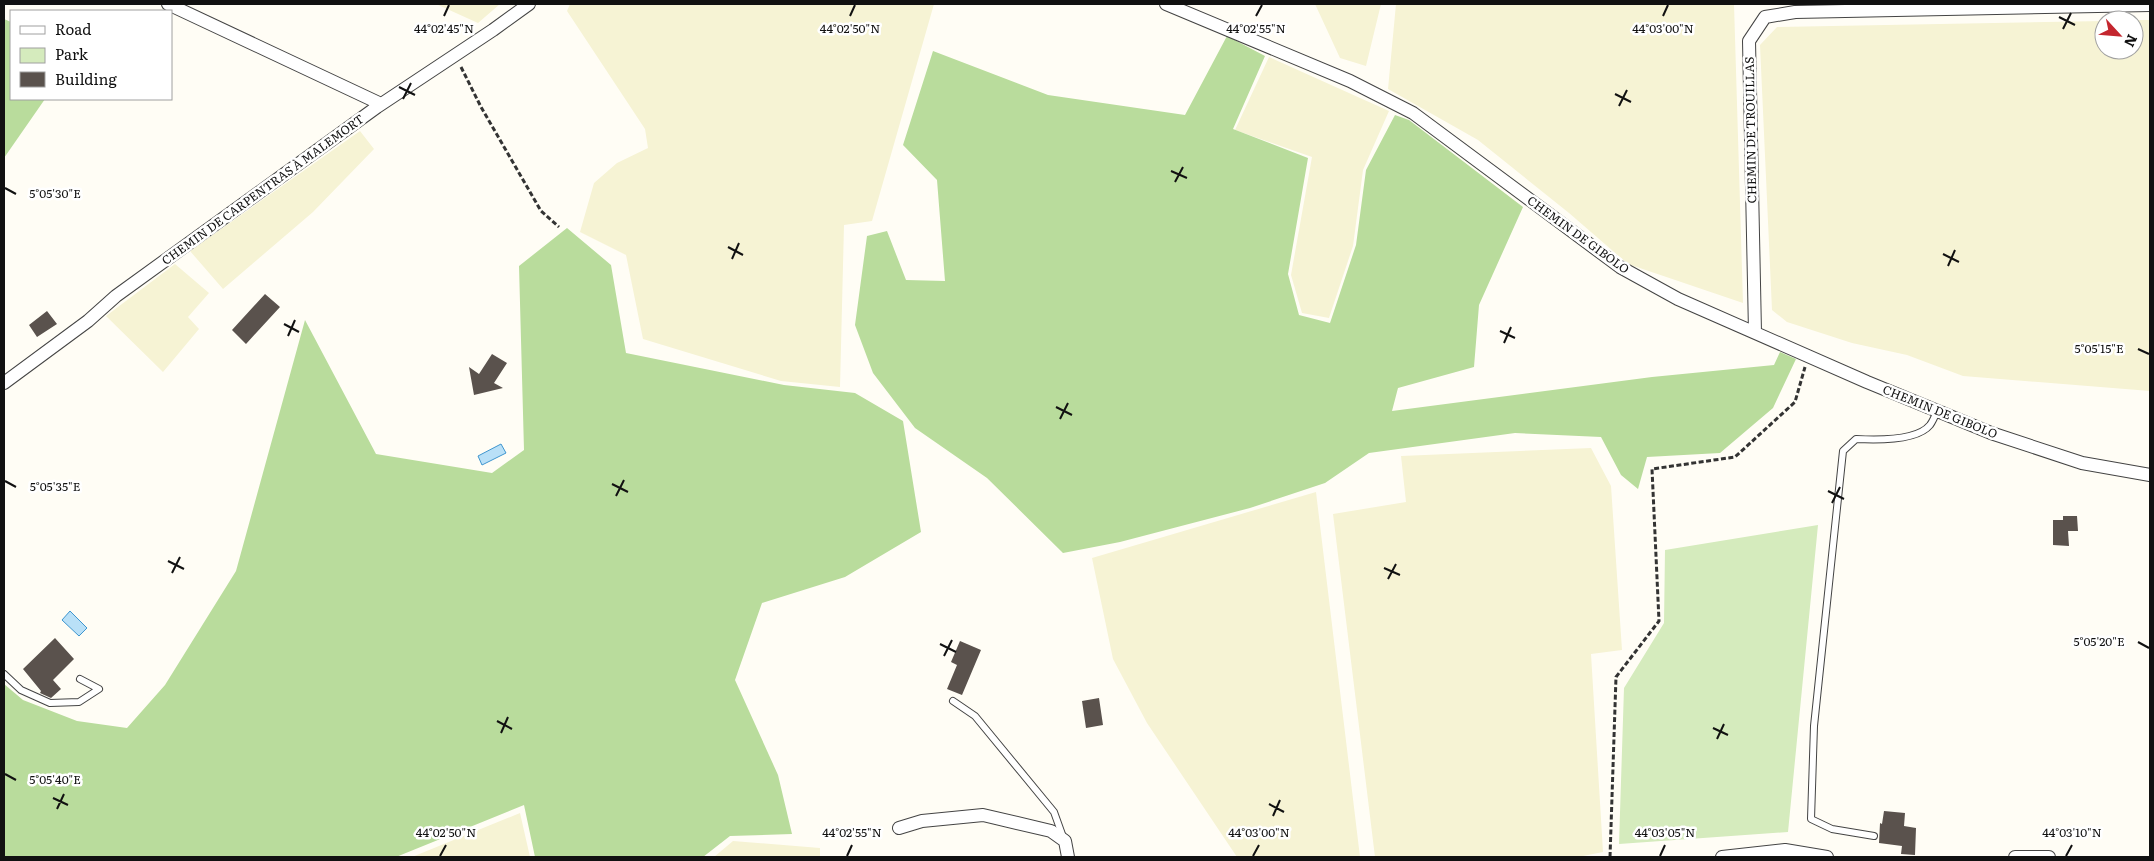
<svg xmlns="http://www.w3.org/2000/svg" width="2154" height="861" viewBox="0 0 2154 861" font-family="Literata,serif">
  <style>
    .farmland { fill: #f6f3d4 }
    .green { fill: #d5ebbd }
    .forest { fill: #b9dc9c }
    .water { fill: #b9e0f7; stroke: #3f96cf }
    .building { fill: #5a524d }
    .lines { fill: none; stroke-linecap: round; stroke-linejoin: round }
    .lane-casing { stroke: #444; stroke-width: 8 }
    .street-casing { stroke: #444; stroke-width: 14 }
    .path { stroke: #333; stroke-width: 3; stroke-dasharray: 5 2.5; stroke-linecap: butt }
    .lane { stroke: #fff; stroke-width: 6 }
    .street { stroke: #fff; stroke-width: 12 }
    .ticks { fill: none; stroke: #111; stroke-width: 2 }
    .labels { text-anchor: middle; stroke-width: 5; stroke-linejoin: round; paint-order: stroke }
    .street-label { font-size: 12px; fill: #111; stroke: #fff }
    .ticks-label { font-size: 12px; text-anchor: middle; fill: #111; stroke: #fff; stroke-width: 5; stroke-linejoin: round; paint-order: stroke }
  </style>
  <rect width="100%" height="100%" fill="#fffdf5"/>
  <path class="farmland" d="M436 4H500L478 23Z
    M570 4H934L872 221 844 225 840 387 781 381 643 339 626 255 580 232 594 183 617 163 648 148 645 129 567 11Z
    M1315 4H1381L1366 66 1340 58Z
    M1396 4H1734L1743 303 1628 264 1569 213 1478 140 1388 89Z
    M2134 20H2150V391L1963 376 1907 355 1852 343 1787 322 1772 310 1760 45 1777 27 2104 21V50H2134Z
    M1269 57 1389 111 1363 170 1353 246 1329 318 1302 313 1291 275 1312 157 1235 130Z
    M360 131 374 149 313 212 223 289 190 251Z
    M175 264 209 293 188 317 199 329 163 372 106 316Z
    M1591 448 1611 486 1622 650 1591 654 1603 852 1578 857H1375L1333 514 1406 502 1401 456Z
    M1316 492 1360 857H1237L1147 723 1113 659 1092 558Z
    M520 813 530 857H412Z
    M733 841 820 848V857H714Z"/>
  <path class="green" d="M1818 525 1788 832 1619 844 1624 688 1664 623 1665 550Z"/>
  <path class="forest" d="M4 19 11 22V99H45L4 158Z
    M1227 36 1265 56 1233 129 1308 158 1288 274 1299 315 1330 323 1356 245 1366 170 1395 115 1409 120 1523 207 1479 305 1474 367 1398 388 1392 411 1652 377 1774 365 1780 352 1796 359 1773 408 1720 453 1647 457 1638 489 1621 475 1601 437 1515 433 1369 453 1325 483 1250 508 1120 542 1063 553 987 478 915 428 873 373 855 325 867 236 887 231 906 280 945 281 937 180 903 145 933 51 1048 95 1185 115Z
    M567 228 611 265 626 353 784 385 855 393 903 421 921 532 845 577 762 603 735 680 778 775 792 834 730 836 703 857H535L524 805 396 857H4V684L23 700 77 721 127 728 165 685 236 571 305 320 376 454 492 473 524 450 519 266Z"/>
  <path class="water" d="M501 444 506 453 482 465 478 456Z
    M70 611 87 628 79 636 62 620Z"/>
  <path class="building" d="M265 294 280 307 246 344 232 330Z
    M47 311 57 324 37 337 29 325Z
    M492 354 507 363 494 383 503 388 474 395 469 367 479 374Z
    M2063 516H2077L2078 531H2068L2069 546 2053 545V520H2063Z
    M55 638 74 659 53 680 61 689 51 698 40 693 41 691 23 669Z
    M960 641 981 650 962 695 947 689 957 665 951 662Z
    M1099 698 1103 725 1086 728 1082 701Z
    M1884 811 1905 813 1904 826 1916 828 1915 855 1901 854 1902 846 1879 843 1880 823 1882 824Z"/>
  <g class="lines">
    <g class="lane-casing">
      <path id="lane" d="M4 674 21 690 50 703 79 702 99 689 80 679
        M953 701 975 716 1054 812 1063 837
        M1874 836 1832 829 1811 819 1814 726 1843 451 1856 439C1875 440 1917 441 1930 425 1933 421 1935 416 1937 411"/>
    </g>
    <g class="street-casing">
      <path id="street" d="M168 4 381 104
        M1166 4 1350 81 1413 113 1620 267 1678 299 1867 382 1991 433 2082 463 2150 475
        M1755 332 1749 41 1765 17 1795 12 2150 5
        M4 383 88 321 116 296 377 107 493 30 529 4
        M899 828 922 821 983 815 1051 831 1065 841 1068 857
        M1722 857 1785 850 1827 857
        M2015 857H2049"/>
    </g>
    <path class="path" d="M461 67 481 107 541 211 559 227
      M1610 857 1616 677 1659 621 1652 469 1735 457 1795 402 1805 367"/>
    <use href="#lane" class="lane"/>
    <use href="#street" class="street"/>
  </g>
  <path class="ticks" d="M444 16 449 5M850 16 855 5M1256 16 1262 5M1663 16 1668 5M2059 17 2075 25M2063 29 2071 13M399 87 415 95M1615 94 1631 102M403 99 411 83M1619 106 1627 90M1171 171 1187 178M1175 182 1183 167M5 188 16 194M728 247 743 255M1943 254 1959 262M732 259 739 243M1948 266 1955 250M284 324 299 332M1500 331 1515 338M288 336 295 320M1504 343 1511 327M2138 349 2149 354M1056 407 1072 415M1060 419 1068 403M5 481 16 487M612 484 628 492M1828 491 1844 499M616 496 624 480M1832 503 1840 487M168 561 184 569M1384 568 1400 575M172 573 180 557M1388 579 1396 564M2138 642 2149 648M940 644 956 652M944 656 952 640M497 721 512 729M1713 728 1728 735M501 733 508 717M1717 739 1724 724M5 774 16 780M53 798 68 805M1269 804 1284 812M57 809 64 794M1273 816 1280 800M440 856 446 845M847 856 852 845M1253 856 1259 845M1660 856 1665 845M2066 856 2072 845"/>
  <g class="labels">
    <g class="street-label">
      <text transform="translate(1751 130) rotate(-91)" y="4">CHEMIN DE TROUILLAS</text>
      <text transform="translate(263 190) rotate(-36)" y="4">CHEMIN DE CARPENTRAS À MALEMORT</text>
      <text transform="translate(1578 235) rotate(36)" y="4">CHEMIN DE GIBOLO</text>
      <text transform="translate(1940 412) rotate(22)" y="4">CHEMIN DE GIBOLO</text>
    </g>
  </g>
  <g class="ticks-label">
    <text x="1663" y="33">44°03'00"N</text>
    <text x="444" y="33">44°02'45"N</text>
    <text x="850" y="33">44°02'50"N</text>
    <text x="1256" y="33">44°02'55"N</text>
    <text x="55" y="198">5°05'30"E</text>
    <text x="2099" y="353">5°05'15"E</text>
    <text x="55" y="491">5°05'35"E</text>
    <text x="2099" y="646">5°05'20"E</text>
    <text x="55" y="784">5°05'40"E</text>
    <text x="446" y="837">44°02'50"N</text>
    <text x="852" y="837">44°02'55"N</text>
    <text x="1259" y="837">44°03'00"N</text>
    <text x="1665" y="837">44°03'05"N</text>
    <text x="2072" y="837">44°03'10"N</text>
  </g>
  <rect width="2154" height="861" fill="none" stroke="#111111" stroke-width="10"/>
  <rect x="10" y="10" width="162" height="90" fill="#ffffff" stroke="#a0a0a0"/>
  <rect x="20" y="26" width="25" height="8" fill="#ffffff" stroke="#a0a0a0"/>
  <text x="55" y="35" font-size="15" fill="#111111">Road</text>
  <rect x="20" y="48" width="25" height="15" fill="#d5ebbd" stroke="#a0a0a0"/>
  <text x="55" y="60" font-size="15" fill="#111111">Park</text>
  <rect x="20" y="72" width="25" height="15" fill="#5a524d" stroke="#a0a0a0"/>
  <text x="55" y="85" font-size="15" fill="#111111">Building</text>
  <g transform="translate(2119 35) rotate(116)"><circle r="24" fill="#ffffff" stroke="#a0a0a0"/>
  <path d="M0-4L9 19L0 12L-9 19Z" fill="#c4262e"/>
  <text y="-8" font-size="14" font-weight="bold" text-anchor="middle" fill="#111111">N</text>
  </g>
</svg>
